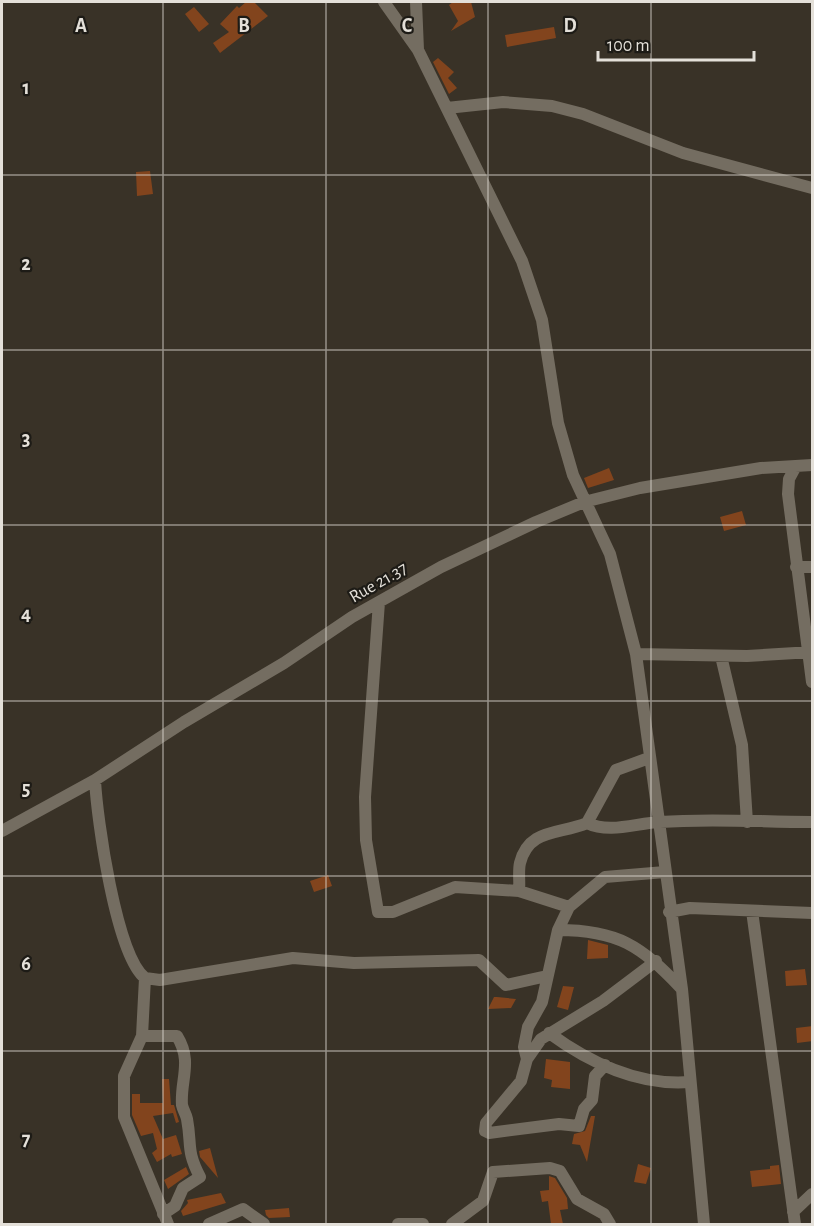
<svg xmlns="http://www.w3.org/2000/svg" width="814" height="1226" viewBox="0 0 814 1226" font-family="'Alegreya Sans',sans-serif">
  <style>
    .building { fill: #82441d }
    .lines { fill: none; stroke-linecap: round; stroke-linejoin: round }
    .street { stroke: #746d61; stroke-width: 12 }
    .grid { fill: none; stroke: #e4e0d9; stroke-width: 1.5; stroke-opacity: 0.55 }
    .labels { text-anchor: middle; stroke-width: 4.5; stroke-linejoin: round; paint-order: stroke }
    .street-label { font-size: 18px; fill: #e4e0d9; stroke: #1d1b16 }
    .grid-label { font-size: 20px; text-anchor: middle; font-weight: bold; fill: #e4e0d9; stroke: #1d1b16; stroke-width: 4.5; stroke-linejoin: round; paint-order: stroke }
  </style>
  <rect width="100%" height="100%" fill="#393227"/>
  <path class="building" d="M246 2H254L268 16 220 53 213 43 229 32 220 24 237 6 239 8Z
    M453 2H471L475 17 451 31 458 21 449 5Z
    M194 7 209 24 199 32 185 14Z
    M554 27 556 38 507 47 505 35Z
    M438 58 454 72 448 78 457 88 449 94 433 62Z
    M150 171 153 194 137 196 136 172Z
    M609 468 614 480 588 488 584 478Z
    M742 511 746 525 724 531 720 517Z
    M328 875 332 886 314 892 310 881Z
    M588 940 608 945V958L587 959Z
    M805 969 807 985 786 986 785 971Z
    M563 986 574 987 568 1010 557 1007Z
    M494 997H497L516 999 511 1008 488 1009Z
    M813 1026V1041L797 1043 796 1028Z
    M546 1059 570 1062V1089L551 1087 552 1080 544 1078Z
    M162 1079H169L171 1105H174L179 1122 176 1123 173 1113 153 1116 163 1139 176 1135 182 1154 172 1157 171 1154 157 1162 152 1153 157 1149 153 1133 141 1136 132 1115V1094H140V1103H163Z
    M591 1116H595L587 1162 580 1145 572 1144 574 1134 585 1131Z
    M210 1148 218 1178 200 1157 199 1151Z
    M638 1164 651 1168 646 1184 634 1182Z
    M779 1165 781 1184 752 1187 750 1171 770 1169V1166Z
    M186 1167 189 1174 168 1189 164 1180Z
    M549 1176 555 1178 567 1198 568 1209 560 1210 563 1224H551L548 1201 542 1202 540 1191 549 1190Z
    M221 1193 226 1203 183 1216 181 1211 188 1203 187 1200Z
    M289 1208 290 1217 269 1218 266 1215 265 1210Z"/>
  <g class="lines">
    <path class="street" d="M384 2 418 50 522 261 542 320 558 423 573 475 610 554 636 654 682 989 704 1224
      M416 2 418 50
      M447 108 503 102 552 106 583 114 683 153 812 188
      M796 466 789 479 788 494 812 682
      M796 567H812
      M379 602 365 797 366 840 378 912H393L455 887 519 891 569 907
      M636 654 747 656 812 652
      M721 656 742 745 747 822
      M95 780C97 819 116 955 145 978L160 980 293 958 354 963 479 960 506 985 547 976
      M587 823C610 834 636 823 660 822 710 818 762 822 812 822
      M2 831 95 780 184 722 284 663 352 617 441 567 536 522 584 502 640 488 761 468 812 465
      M519 891C520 883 518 871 520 863 529 828 559 835 587 823L616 770 649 758
      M752 911 795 1224
      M669 912 690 908 812 913
      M558 930C618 930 641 946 681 988
      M145 978 142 1036 124 1076V1117L168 1224
      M549 1033C590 1063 639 1086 690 1082
      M142 1036H177C193 1062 180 1080 182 1105 183 1110 186 1114 187 1119 192 1146 186 1150 200 1177L183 1188 175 1206 163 1214
      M527 1059 524 1047 528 1027 542 1002 558 930 569 907 605 877 665 872
      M605 1065 595 1076 592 1100 584 1109 579 1126 559 1124 489 1133 485 1131 486 1123 521 1081 527 1059 541 1039 603 1001 656 961
      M793 1212 812 1194
      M209 1224 243 1209 264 1224
      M398 1224H423
      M452 1224 483 1201 493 1172 550 1168 560 1171 577 1199 604 1214 610 1224"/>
  </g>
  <path class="grid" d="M163 2V1224M326 2V1224M488 2V1224M651 2V1224M2 175H812M2 350H812M2 525H812M2 701H812M2 876H812M2 1051H812"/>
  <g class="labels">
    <g class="street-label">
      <text transform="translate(378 582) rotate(-30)" y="6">Rue 21.37</text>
    </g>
  </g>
  <g class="grid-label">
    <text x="81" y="32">A</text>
    <text x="244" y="32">B</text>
    <text x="407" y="32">C</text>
    <text x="570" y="32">D</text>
    <text x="26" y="94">1</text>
    <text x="26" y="270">2</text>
    <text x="26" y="445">3</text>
    <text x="26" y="620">4</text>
    <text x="26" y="795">5</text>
    <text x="26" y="970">6</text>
    <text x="26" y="1145">7</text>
  </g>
  <rect width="814" height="1226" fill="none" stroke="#e4e0d9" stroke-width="6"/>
  <path d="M598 51v9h156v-9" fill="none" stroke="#e4e0d9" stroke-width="3"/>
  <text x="607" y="51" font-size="18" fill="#e4e0d9" stroke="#1d1b16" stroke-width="4.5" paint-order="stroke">100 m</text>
</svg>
